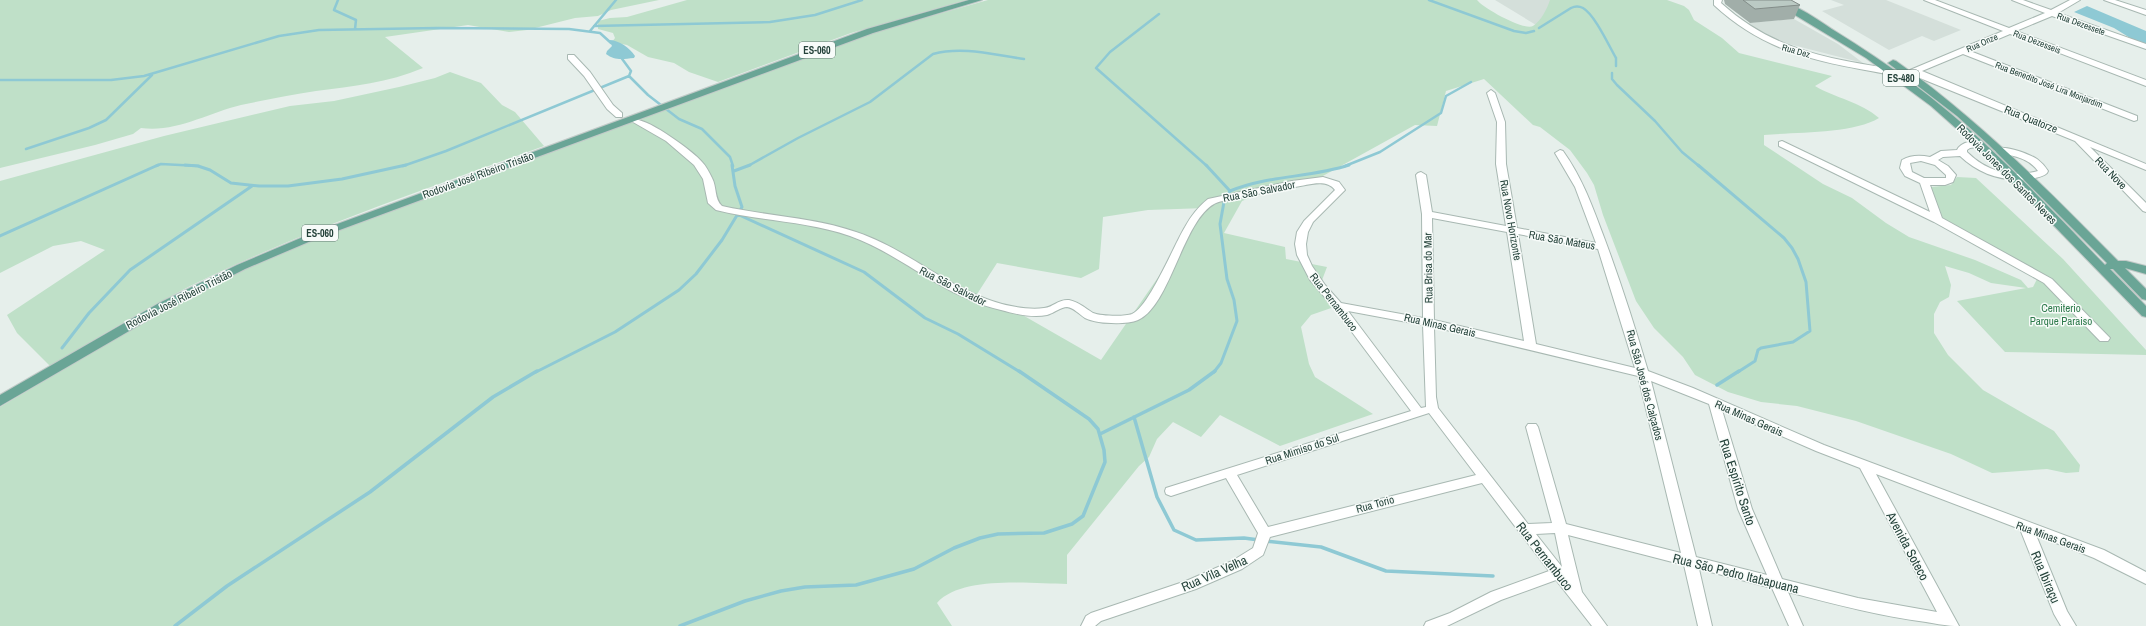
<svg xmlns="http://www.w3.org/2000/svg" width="2146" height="626" viewBox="0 0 2146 626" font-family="'Archivo Narrow',sans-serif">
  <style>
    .built { fill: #d4dfda }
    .green { fill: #bfe0c8; fill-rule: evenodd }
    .water { fill: #8ec9d4 }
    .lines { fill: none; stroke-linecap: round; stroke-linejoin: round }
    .stream-far2 { stroke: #8ec9d4; stroke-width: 2.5 }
    .stream-far1 { stroke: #8ec9d4; stroke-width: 3 }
    .stream { stroke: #8ec9d4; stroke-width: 3.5 }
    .street-casing { stroke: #a8b8b2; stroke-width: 2 }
    .primary-casing { stroke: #c2cac8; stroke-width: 2 }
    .street { fill: #fff; fill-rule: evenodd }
    .primary { fill: #6aa596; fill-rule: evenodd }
    .wall { fill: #a1aea9 }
    .building { fill: #bbcac4; stroke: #838d89 }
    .labels { text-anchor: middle; stroke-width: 3; stroke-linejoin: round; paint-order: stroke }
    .far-street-label { font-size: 9px; fill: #24423a; stroke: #f7fbf9 }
    .shield { fill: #f7fbf9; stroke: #637a73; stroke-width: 1 }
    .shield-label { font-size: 10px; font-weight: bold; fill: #24423a }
    .street-label { font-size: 11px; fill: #24423a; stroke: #f7fbf9 }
    .park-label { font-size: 11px; fill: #2d7a4b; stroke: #f7fbf9 }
    .near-street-label { font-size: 13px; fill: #24423a; stroke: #f7fbf9 }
  </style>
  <rect width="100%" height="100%" fill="#e6efeb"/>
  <path class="built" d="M1495 0H1572L1546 31Z
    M1831 0H1886L1961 30 1934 41 1922 36 1889 50 1822 11 1844 5Z
    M1794 19 1838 44 1863 63 1789 44 1769 36 1747 23Z"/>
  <path class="green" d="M0 0H659L611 10 598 16 575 18 527 30 509 32 468 25 385 37 423 68C388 83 353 86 316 91 291 95 265 100 241 105 208 113 175 133 141 128L133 134 95 145 0 168Z
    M687 0H966L851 33 718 82 689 72 674 63 648 57 627 45 612 42 615 38 613 33 598 29V21L610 18 627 17Z
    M988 0H1477C1483 8 1524 31 1533 26 1541 21 1547 9 1550 0H1667L1684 6 1689 10 1694 20 1722 38 1739 53 1832 76 1815 86C1835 98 1861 102 1879 118 1853 134 1795 132 1764 135V145L1823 184 1852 198 1886 223 1909 237 1975 260 2021 280 2028 288 2033 287 2039 275 1944 222 1931 187 1951 185 1957 177 1976 178 2063 259 2146 350V355L2005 352 1957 301 2026 288 1991 283 1969 273 1945 266 1951 285 1949 297 1940 302 1934 314V333L1948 355 1983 390 2054 431 2080 465 2079 472 2066 473 2047 469 1992 473 1951 454 1856 421 1797 406 1761 402 1728 392 1695 375 1683 357 1654 328 1636 301 1603 215 1594 185 1587 173 1570 150 1540 127 1533 125 1484 79 1446 91 1437 126 1415 125 1321 177 1285 183 1242 201 1224 233 1285 247 1286 259 1327 267 1319 288 1337 306 1311 315 1301 327 1309 364 1315 377 1373 414 1280 446 1220 415 1201 437 1173 422 1157 439 1149 457 1139 466 1067 555V584C1032 584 962 575 937 603L952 626H0V407L183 299 258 263 337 230 857 37ZM1206 208 1101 360 1019 313 972 302 997 263 1081 278 1099 269 1103 217 1148 210Z
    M450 72 481 83 502 105 515 112 544 146C432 187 319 225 211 276 155 302 103 335 50 366L17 333 7 315 105 250 81 241 53 246 0 273V181L164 136 290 106 334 101 399 87 435 78Z"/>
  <path class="water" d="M2087 6 2146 31V45L2135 41 2114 28 2074 12Z
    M609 40C619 40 630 48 635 56L634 58C623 59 615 61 606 54L607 51 612 46Z"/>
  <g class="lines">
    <path class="stream-far2" d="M338 0 334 10 356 20 355 29
      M1429 0 1514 31 1526 33 1534 31
      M1159 14 1110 52 1096 68 1207 166
      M594 26 770 22 815 15 862 0
      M1539 28 1571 8C1575 6 1579 6 1583 8 1595 15 1609 46 1616 58V66
      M590 31 616 0
      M620 56 631 71 629 76
      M1612 73V79L1617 85 1655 121 1682 152 1699 166
      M629 76 648 95 679 119 702 129 730 157 733 166
      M0 80H111L144 76 279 36 319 30 437 28 569 29 600 33 611 43
      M26 149 89 128 106 120 152 75
      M156 166 161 164 199 166
      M403 166 446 151 629 76
      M748 166 798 138 870 102 933 54C963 46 994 55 1024 59
      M1345 166 1380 152 1441 113 1446 96 1471 82"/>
    <path class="stream-far1" d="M185 165 198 166 210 170 231 183 259 186H288L342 179 406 165
      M1206 165 1230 191
      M1698 165 1784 238 1792 248 1798 259 1806 282 1810 331 1793 342 1761 348 1758 350 1755 361 1738 372
      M734 171 750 165
      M737 214 864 272 925 318 958 334 1020 372
      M0 236 158 165
      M62 348 89 313 130 270 252 186
      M536 372 615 332 679 290 696 274 722 240 742 207 735 186 732 165
      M1214 372 1221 363 1237 321 1234 300 1227 279 1220 224 1224 202 1230 191C1268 175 1310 178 1349 165"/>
    <path class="stream" d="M1717 385 1739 371
      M1134 417 1157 497 1174 530 1196 540 1244 538 1259 540
      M1100 434 1189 390 1215 371
      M1265 541 1321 547 1386 571 1493 576
      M175 626 227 586 370 492 493 397 537 371
      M680 626 745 601 781 591 805 587 856 585 914 569 954 548 980 538 998 534 1044 533 1072 524 1083 516 1105 462 1104 450 1098 429 1089 419 1019 371"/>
    <g class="street-casing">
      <path id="street" d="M1714 0H1722L1721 3C1773 50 1825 58 1892 69L1896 72 1892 75C1822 62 1768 55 1714 5Z
        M1924 0H1935L2009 28 2045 13 2012 0H2023L2051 10 2070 0H2080L2058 13 2146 44V49L2052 16 2016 31 2146 80V86L2010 34 1970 51 2137 116V120L2134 121 1963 54 1922 71 2146 164V170L2090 147 2146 203V212L2143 211 2075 141 1910 74V70L2003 31Z
        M2104 0H2115L2146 10V15Z
        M568 55H574L590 72 613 105 622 113V117H616L607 109 584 76 568 59Z
        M1491 90 1495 93 1505 122 1506 164 1517 228 1596 243 1575 187 1555 153 1560 150 1563 151C1583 179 1593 208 1605 240 1621 283 1635 327 1648 371L1693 388 1824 445 2104 550 2146 572V584L2094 558 2036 535 2067 611 2076 626H2061L2054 614 2020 529 1876 474 1959 626C1947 626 1938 624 1926 622 1879 616 1834 604 1788 592L1803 626H1789L1772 588 1699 569 1712 626H1698L1684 565 1568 535 1582 592 1607 626H1592L1556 580 1501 600 1447 626H1424L1426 622 1450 613 1491 592 1549 571 1482 483 1270 537 1263 555 1242 569 1196 589 1101 621 1095 626H1081L1086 616 1091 613 1186 581 1232 561 1253 548 1258 533 1226 478 1171 496 1166 494 1165 491 1166 488 1411 411 1334 308 1310 280 1297 255 1295 244 1297 232 1304 221 1335 190C1327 178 1307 185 1295 187 1275 189 1255 195 1235 199 1229 200 1219 201 1214 204 1183 221 1170 306 1138 320 1126 325 1097 324 1085 318 1079 314 1074 308 1067 307 1061 307 1054 313 1047 315 1033 318 1015 314 1001 310 945 298 903 255 850 236 807 221 759 221 716 210L708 203 703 179 694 165 666 141 633 122 634 120C646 117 693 151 702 162 706 166 709 172 712 178 717 187 714 199 722 206 766 216 813 217 856 232 908 249 949 290 1002 304 1014 307 1031 310 1044 308 1054 307 1058 299 1069 300 1079 302 1085 308 1093 313 1100 316 1124 317 1132 314 1149 307 1174 245 1185 227 1191 216 1198 207 1208 199L1292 181 1323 177 1339 182 1345 190 1313 222 1308 232 1306 244 1307 255 1312 266 1325 285 1341 303 1423 318 1422 214 1416 175 1418 173 1421 172 1426 175 1432 212 1506 226 1496 164 1497 122 1487 93ZM1432 218 1507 232 1524 341 1434 320ZM1518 234 1598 249 1635 368 1536 344ZM1348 311 1423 325 1426 407 1421 408ZM1434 327 1638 376 1681 553 1566 524 1538 427 1536 424H1528L1526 427 1552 523 1528 524 1438 408 1436 397ZM1651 381 1709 404 1738 509 1767 575 1696 557ZM1722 410 1816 451 1860 468 1937 612 1858 598 1782 579 1752 509ZM1429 413 1476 475 1268 527 1237 475ZM1555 533 1562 567 1536 534Z
        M1782 141 1930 212 1920 183 1905 176 1900 168 1902 160C1911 155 1920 155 1930 157L1941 151 1957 150C1961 141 1975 140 1983 142V146L1970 148 1967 150V152C1986 171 2012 179 2038 171 2028 157 2012 156 1996 152L1994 150C2001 143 2029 154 2037 159 2041 162 2045 166 2048 171L2047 173C2043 177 2035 178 2029 179 2003 182 1979 174 1960 156L1943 157 1938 160 1948 166 1956 175 1953 182 1945 185H1930L1942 218 2052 279 2110 338 2108 341H2100L2044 283 1934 222 1779 146V142ZM1921 161 1935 165 1946 175V178H1924L1912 172 1910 163Z"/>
    </g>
    <g class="primary-casing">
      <path id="primary" d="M969 0H982L873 33 318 238 245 269 167 309 0 406V395L159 303 237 265 310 234 867 29Z
        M1770 0C1792 0 1816 19 1835 31 1887 63 1938 100 1983 142 2025 181 2065 224 2105 265L2107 263 1989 145 1957 116 1888 63 1893 60 1896 61C1978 119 2048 190 2118 261H2126L2146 266V274L2125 268 2146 289V300L2142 299 2113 269H2110L2146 306V317L2142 316 1976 146 1931 106 1866 58Z"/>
    </g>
    <use href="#street" class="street"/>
    <use href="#primary" class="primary"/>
  </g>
  <path class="wall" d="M1724 0H1791L1800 5 1794 19 1750 23 1725 4Z"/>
  <path class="building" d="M1743 0H1791L1800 5 1755 9Z"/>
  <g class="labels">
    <g class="far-street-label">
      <text transform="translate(2081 24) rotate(20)" y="3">Rua Dezessete</text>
      <text transform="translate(2037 42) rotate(21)" y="3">Rua Dezesseis</text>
      <text transform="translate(1982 43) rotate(-24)" y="3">Rua Onze</text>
      <text transform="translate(1796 51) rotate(16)" y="3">Rua Dez</text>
      <text transform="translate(2049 85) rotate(21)" y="3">Rua Benedito José Lira Monjardim</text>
    </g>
    <g class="shield">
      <rect x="799" y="42" width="36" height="16" rx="3"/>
      <rect x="1883" y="70" width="36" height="16" rx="3"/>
      <rect x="302" y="225" width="36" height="16" rx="3"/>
    </g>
    <g class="shield-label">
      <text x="817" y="54">ES-060</text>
      <text x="1901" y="82">ES-480</text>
      <text x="320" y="237">ES-060</text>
    </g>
    <g class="street-label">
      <text transform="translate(2031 119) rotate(22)" y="4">Rua Quatorze</text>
      <text transform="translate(2111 173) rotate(46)" y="4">Rua Nove</text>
      <text transform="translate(2007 174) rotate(45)" y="4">Rodovia Jones dos Santos Neves</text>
      <text transform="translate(478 175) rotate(-20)" y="4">Rodovia José Ribeiro Tristão</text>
      <text transform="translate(1259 191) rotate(-11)" y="4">Rua São Salvador</text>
      <text transform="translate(1511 220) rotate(80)" y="4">Rua Novo Horizonte</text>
      <text transform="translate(1562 240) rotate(10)" y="4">Rua São Mateus</text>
      <text transform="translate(1428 268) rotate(-91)" y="4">Rua Brisa do Mar</text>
      <text transform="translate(953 286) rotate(27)" y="4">Rua São Salvador</text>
      <text transform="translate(179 299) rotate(-27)" y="4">Rodovia José Ribeiro Tristão</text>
      <text transform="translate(1334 302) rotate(52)" y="4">Rua Pernambuco</text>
      <text transform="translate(1440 325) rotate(13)" y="4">Rua Minas Gerais</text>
      <text transform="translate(1645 385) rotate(75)" y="4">Rua São José dos Calçados</text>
      <text transform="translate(1749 418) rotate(24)" y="4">Rua Minas Gerais</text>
      <text transform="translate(1302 449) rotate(-18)" y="4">Rua Mimiso do Sul</text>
      <text transform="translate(1375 504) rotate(-15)" y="4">Rua Torio</text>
      <text transform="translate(2051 537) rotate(20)" y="4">Rua Minas Gerais</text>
    </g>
    <g class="park-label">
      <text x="2061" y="312">Cemiterio<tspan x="2061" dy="13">Parque Paraiso</tspan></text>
    </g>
    <g class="near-street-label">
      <text transform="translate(1738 482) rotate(72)" y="5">Rua Espírito Santo</text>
      <text transform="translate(1908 546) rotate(62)" y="5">Avenida Soteco</text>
      <text transform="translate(1545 556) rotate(52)" y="5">Rua Pernambuco</text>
      <text transform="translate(1214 573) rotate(-24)" y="5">Rua Vila Velha</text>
      <text transform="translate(1736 573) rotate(14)" y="5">Rua São Pedro Itabapuana</text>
      <text transform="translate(2046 577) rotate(67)" y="5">Rua Ibiraçu</text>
    </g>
  </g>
</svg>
